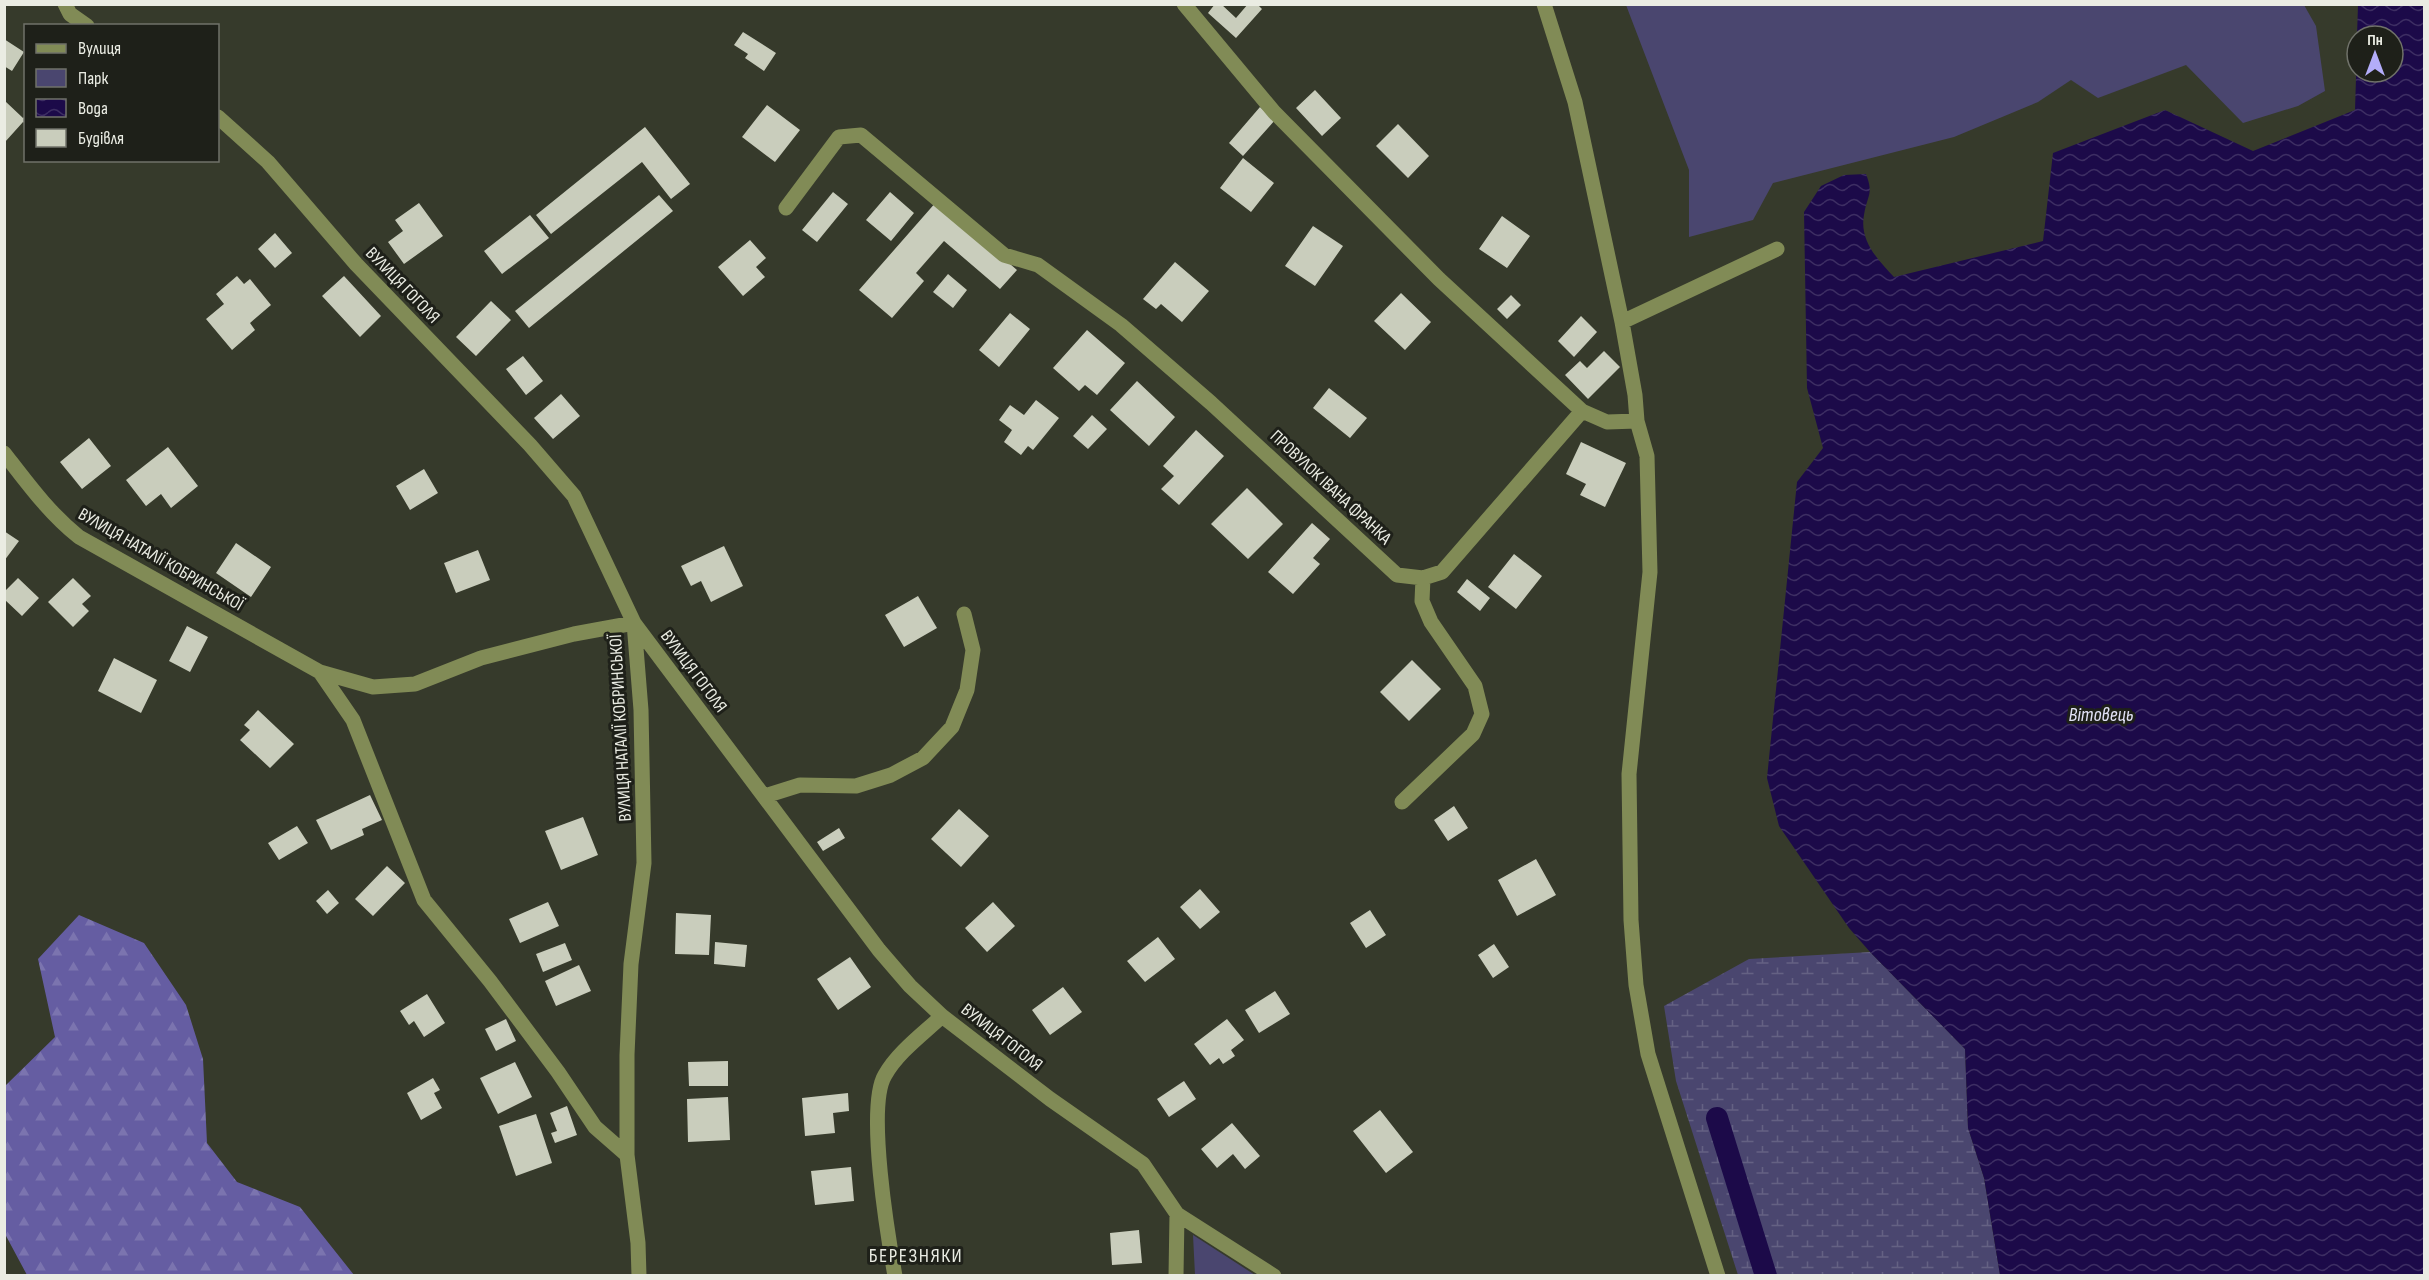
<svg xmlns="http://www.w3.org/2000/svg" width="2429" height="1280" viewBox="0 0 2429 1280" font-family="'Sofia Sans Condensed',sans-serif">
  <style>
    .green { fill: #4a466f }
    .forest { fill: url(#forest-firs) }
    .wetland { fill: url(#wetland-marsh) }
    .water { fill: url(#water-waves) }
    .lines { fill: none; stroke-linecap: round; stroke-linejoin: round }
    .canal { stroke: #1c0a49; stroke-width: 22 }
    .building { fill: #c9cdbc }
    .minor { stroke: #818b56; stroke-width: 15 }
    .labels { text-anchor: middle; stroke-width: 6; stroke-linejoin: round; paint-order: stroke }
    .street-label { font-size: 18px; fill: #eaece3; stroke: #1e2019 }
    .water-label { font-size: 20px; font-style: italic; fill: #e2e2f6; stroke: #1e2019 }
    .neighbourhood-label { font-size: 20px; letter-spacing: 1.5px; fill: #eaece3; stroke: #1e2019 }
  </style>
  <defs>
    <pattern id="forest-firs" width="22" height="20" patternUnits="userSpaceOnUse" patternTransform="scale(1.5)"><rect width="22" height="20" fill="#655da2"/><path d="M5 1l3.5 6h-7zM16 11l3.5 6h-7z" fill="#7b74af"/></pattern>
    <pattern id="wetland-marsh" width="20" height="14" patternUnits="userSpaceOnUse" patternTransform="scale(1.5)"><rect width="20" height="14" fill="#4a466f"/><path d="M1 5h8M5 5V1M11 12h8M15 12V8" fill="none" stroke="#646183"/></pattern>
    <pattern id="water-waves" width="16" height="10" patternUnits="userSpaceOnUse" patternTransform="scale(1.5)"><rect width="16" height="10" fill="#1c0a49"/><path d="M0 5q4-4 8 0t8 0" fill="none" stroke="#3d2e63"/></pattern>
  </defs>
  <rect width="100%" height="100%" fill="#363a2b"/>
  <path class="green" d="M1626 5H2304L2316 26 2325 91 2298 106 2243 123 2186 65 2098 98 2071 80 2038 102 1954 137 1773 183 1753 220 1689 237V170Z
    M1193 1235 1255 1275H1195Z"/>
  <path class="forest" d="M79 915 144 943 186 1005 203 1059 207 1143 237 1182 300 1207 354 1275H27L5 1234V1086L55 1037 38 959Z"/>
  <path class="wetland" d="M1870 952 1965 1049 1968 1128 1984 1178 2000 1275H1738L1676 1081 1664 1006 1749 959Z"/>
  <path class="water" d="M2358 5H2424V1275H2000L1984 1178 1968 1128 1965 1049 1870 952 1849 928 1779 826 1767 778 1797 482 1823 448 1807 388 1804 212 1821 186 1844 175 1866 174C1874 195 1867 195 1864 215 1859 241 1879 261 1894 277L2043 241 2053 153 2165 110 2253 151 2355 110 2357 46V72H2393V36H2357Z"/>
  <g class="lines">
    <path class="canal" d="M1717 1118 1766 1276"/>
  </g>
  <path class="building" d="M1215 4H1221L1236 18 1248 4H1257L1262 9 1236 38 1208 13Z
    M743 32 776 53 764 71 745 58 748 54 734 45Z
    M4 39 24 52 12 71 4 66Z
    M1315 90 1341 118 1322 136 1296 108Z
    M5 101 23 118 26 115V124L23 122 5 142Z
    M767 105 800 130 775 162 742 137Z
    M1260 107 1275 120 1243 156 1229 143Z
    M1398 124 1429 156 1408 178 1376 146Z
    M645 127 690 184 671 199 642 162 551 234 536 215Z
    M1243 158 1274 183 1251 212 1220 188Z
    M833 192 848 204 817 242 802 230Z
    M890 192 914 213 891 241 866 220Z
    M659 195 673 211 529 328 515 311Z
    M937 201 1017 270 1000 289 944 241 916 273 924 281 892 318 859 290Z
    M419 203 443 236 404 264 388 242 403 231 395 220Z
    M530 215 549 238 502 274 484 251Z
    M1502 216 1530 236 1507 268 1479 249Z
    M1313 226 1343 246 1315 286 1285 266Z
    M275 233 292 253 275 268 258 249Z
    M750 240 766 258 756 267 765 277 743 296 718 267Z
    M1175 262 1209 291 1182 322 1161 304 1156 309 1143 299Z
    M948 274 967 290 953 308 933 292Z
    M237 276 244 284 250 279 271 305 250 323 255 330 232 350 206 319 224 304 216 294Z
    M344 276 381 316 360 337 322 296Z
    M1401 293 1431 322 1405 350 1374 321Z
    M1511 295 1521 305 1507 319 1497 309Z
    M491 301 511 320 476 356 456 337Z
    M1010 313 1030 329 999 367 979 350Z
    M1581 316 1597 332 1574 357 1558 341Z
    M1087 330 1125 363 1097 395 1085 385 1079 391 1053 368Z
    M1604 351 1620 367 1588 399 1565 375 1580 361 1587 368Z
    M523 356 543 381 526 395 506 369Z
    M1137 381 1175 417 1149 446 1110 410Z
    M1329 388 1367 418 1350 438 1313 408Z
    M561 394 580 416 553 439 534 418Z
    M1036 400 1059 418 1033 450 1028 446 1021 455 1004 442 1012 430 999 420 1010 405 1024 415Z
    M1092 415 1107 429 1088 449 1073 436Z
    M1196 430 1224 456 1179 505 1161 489 1174 476 1163 466Z
    M89 438 111 466 82 489 60 462Z
    M1581 442 1626 463 1605 507 1580 495 1586 484 1566 474Z
    M168 447 198 486 171 508 161 494 146 506 126 480Z
    M424 469 438 493 410 510 396 486Z
    M1247 488 1283 524 1248 559 1211 524Z
    M1312 523 1330 539 1313 558 1320 564 1293 594 1268 572Z
    M4 531 19 541 4 561Z
    M236 543 271 567 251 597 216 573Z
    M724 546 743 586 711 602 701 581 691 586 681 566Z
    M478 550 490 580 456 593 444 563Z
    M1514 554 1542 576 1516 609 1488 587Z
    M18 578 39 598 22 616 4 599V592Z
    M73 578 91 596 82 604 89 611 73 627 48 602Z
    M1467 579 1490 598 1480 611 1457 592Z
    M918 596 937 628 904 647 885 615Z
    M187 626 208 637 190 672 169 661Z
    M114 658 157 680 141 713 98 691Z
    M1412 660 1441 689 1409 721 1380 692Z
    M258 710 294 744 270 768 240 740 250 730 244 725Z
    M370 795 382 820 362 829 364 835 331 850 316 820Z
    M1454 806 1468 828 1448 841 1434 820Z
    M959 809 989 836 961 867 931 839Z
    M583 817 598 855 561 870 545 831Z
    M297 826 308 843 279 860 268 843Z
    M839 828 845 838 823 851 817 842Z
    M1536 859 1556 895 1517 916 1498 880Z
    M387 866 405 883 373 916 355 899Z
    M1200 889 1220 912 1200 929 1180 907Z
    M328 890 339 903 327 914 316 901Z
    M548 902 559 926 520 943 509 919Z
    M993 902 1015 926 987 952 965 928Z
    M1370 910 1386 935 1366 948 1350 923Z
    M676 913 711 915 709 955 675 954Z
    M1158 937 1175 959 1145 982 1127 961Z
    M715 942 747 945 745 967 714 964Z
    M565 943 572 960 543 972 536 954Z
    M1494 944 1509 967 1493 978 1478 955Z
    M850 957 871 987 838 1010 817 979Z
    M579 965 591 991 556 1006 545 981Z
    M1063 987 1082 1012 1050 1035 1032 1010Z
    M1275 991 1290 1014 1259 1033 1245 1010Z
    M427 994 445 1023 424 1037 414 1021 409 1025 400 1011Z
    M506 1019 516 1041 496 1051 485 1029Z
    M1227 1019 1244 1040 1231 1050 1235 1056 1223 1064 1219 1058 1210 1065 1194 1044Z
    M728 1061V1086H689L688 1062Z
    M515 1062 532 1097 498 1114 480 1078Z
    M433 1078 440 1090 434 1093 442 1108 421 1120 407 1093Z
    M1184 1081 1196 1099 1169 1117 1157 1099Z
    M848 1093 849 1111 833 1113 835 1133 805 1136 802 1098Z
    M728 1097 730 1140 688 1142 687 1099Z
    M567 1106 577 1135 555 1143 551 1133 557 1131 550 1113Z
    M1380 1110 1413 1152 1386 1173 1353 1131Z
    M536 1114 552 1163 516 1176 499 1126Z
    M1232 1123 1260 1156 1245 1169 1233 1154 1217 1168 1201 1149Z
    M851 1167 854 1201 815 1205 811 1171Z
    M1139 1230 1142 1263 1112 1265 1110 1233Z"/>
  <g class="lines">
    <path class="minor" d="M65 4 70 14 87 26
      M1184 4 1274 112 1439 279 1582 411 1607 422 1637 421
      M1544 4 1575 102 1622 322 1635 395 1637 421 1647 456 1650 572 1629 774 1631 920 1636 985 1648 1054 1718 1276
      M218 117 268 162 356 264 530 445 574 496 634 623 879 950 910 986 942 1016 1050 1099 1143 1164 1177 1214 1274 1276
      M786 208 839 137 861 135 1004 255 1038 265 1121 325 1211 403 1397 575 1423 578 1442 572 1582 411
      M1622 322 1777 249
      M4 453C28 484 49 513 79 537L320 672 373 687 415 684 481 658 574 634 634 623 641 710 644 863 631 964 627 1055V1155L638 1243 639 1276
      M320 672 353 720 424 900 490 981 558 1072 595 1127 627 1155
      M765 796 800 785 856 786 891 775 923 758 952 727 967 690 973 650 964 614
      M1402 802 1473 734 1482 714 1475 686 1431 622 1422 601 1423 578
      M895 1276C888 1237 866 1106 885 1075 898 1052 923 1034 942 1016
      M1176 1276 1177 1214"/>
  </g>
  <g class="labels">
    <g class="street-label">
      <text transform="translate(403 285) rotate(46)" y="6">ВУЛИЦЯ ГОГОЛЯ</text>
      <text transform="translate(1331 487) rotate(43)" y="6">ПРОВУЛОК ІВАНА ФРАНКА</text>
      <text transform="translate(161 559) rotate(30)" y="6">ВУЛИЦЯ НАТАЛІЇ КОБРИНСЬКОЇ</text>
      <text transform="translate(694 671) rotate(53)" y="6">ВУЛИЦЯ ГОГОЛЯ</text>
      <text transform="translate(620 728) rotate(-93)" y="6">ВУЛИЦЯ НАТАЛІЇ КОБРИНСЬКОЇ</text>
      <text transform="translate(1002 1037) rotate(38)" y="6">ВУЛИЦЯ ГОГОЛЯ</text>
    </g>
    <g class="water-label">
      <text x="2101" y="721">Вітовець</text>
    </g>
    <g class="neighbourhood-label">
      <text x="916" y="1262">БЕРЕЗНЯКИ</text>
    </g>
  </g>
  <rect width="2429" height="1280" fill="none" stroke="#eaece3" stroke-width="12"/>
  <rect x="24" y="24" width="195" height="138" fill="#1e2019" stroke="#70726a" stroke-width="1.5"/>
  <rect x="36" y="44" width="30" height="9" fill="#818b56" stroke="#70726a" stroke-width="1.5"/>
  <text x="78" y="54" font-size="18" fill="#eaece3">Вулиця</text>
  <rect x="36" y="69" width="30" height="18" fill="#4a466f" stroke="#70726a" stroke-width="1.5"/>
  <text x="78" y="84" font-size="18" fill="#eaece3">Парк</text>
  <rect x="36" y="99" width="30" height="18" fill="url(#water-waves)" stroke="#70726a" stroke-width="1.5"/>
  <text x="78" y="114" font-size="18" fill="#eaece3">Вода</text>
  <rect x="36" y="129" width="30" height="18" fill="#c9cdbc" stroke="#70726a" stroke-width="1.5"/>
  <text x="78" y="144" font-size="18" fill="#eaece3">Будівля</text>
  <g transform="translate(2375 54)"><circle r="28" fill="#1e2019" stroke="#70726a" stroke-width="1.5"/>
  <path d="M0-4.5L10 22L0 15L-10 22Z" fill="#b3adf9"/>
  <text y="-9" font-size="16" font-weight="bold" text-anchor="middle" fill="#eaece3">Пн</text>
  </g>
</svg>
